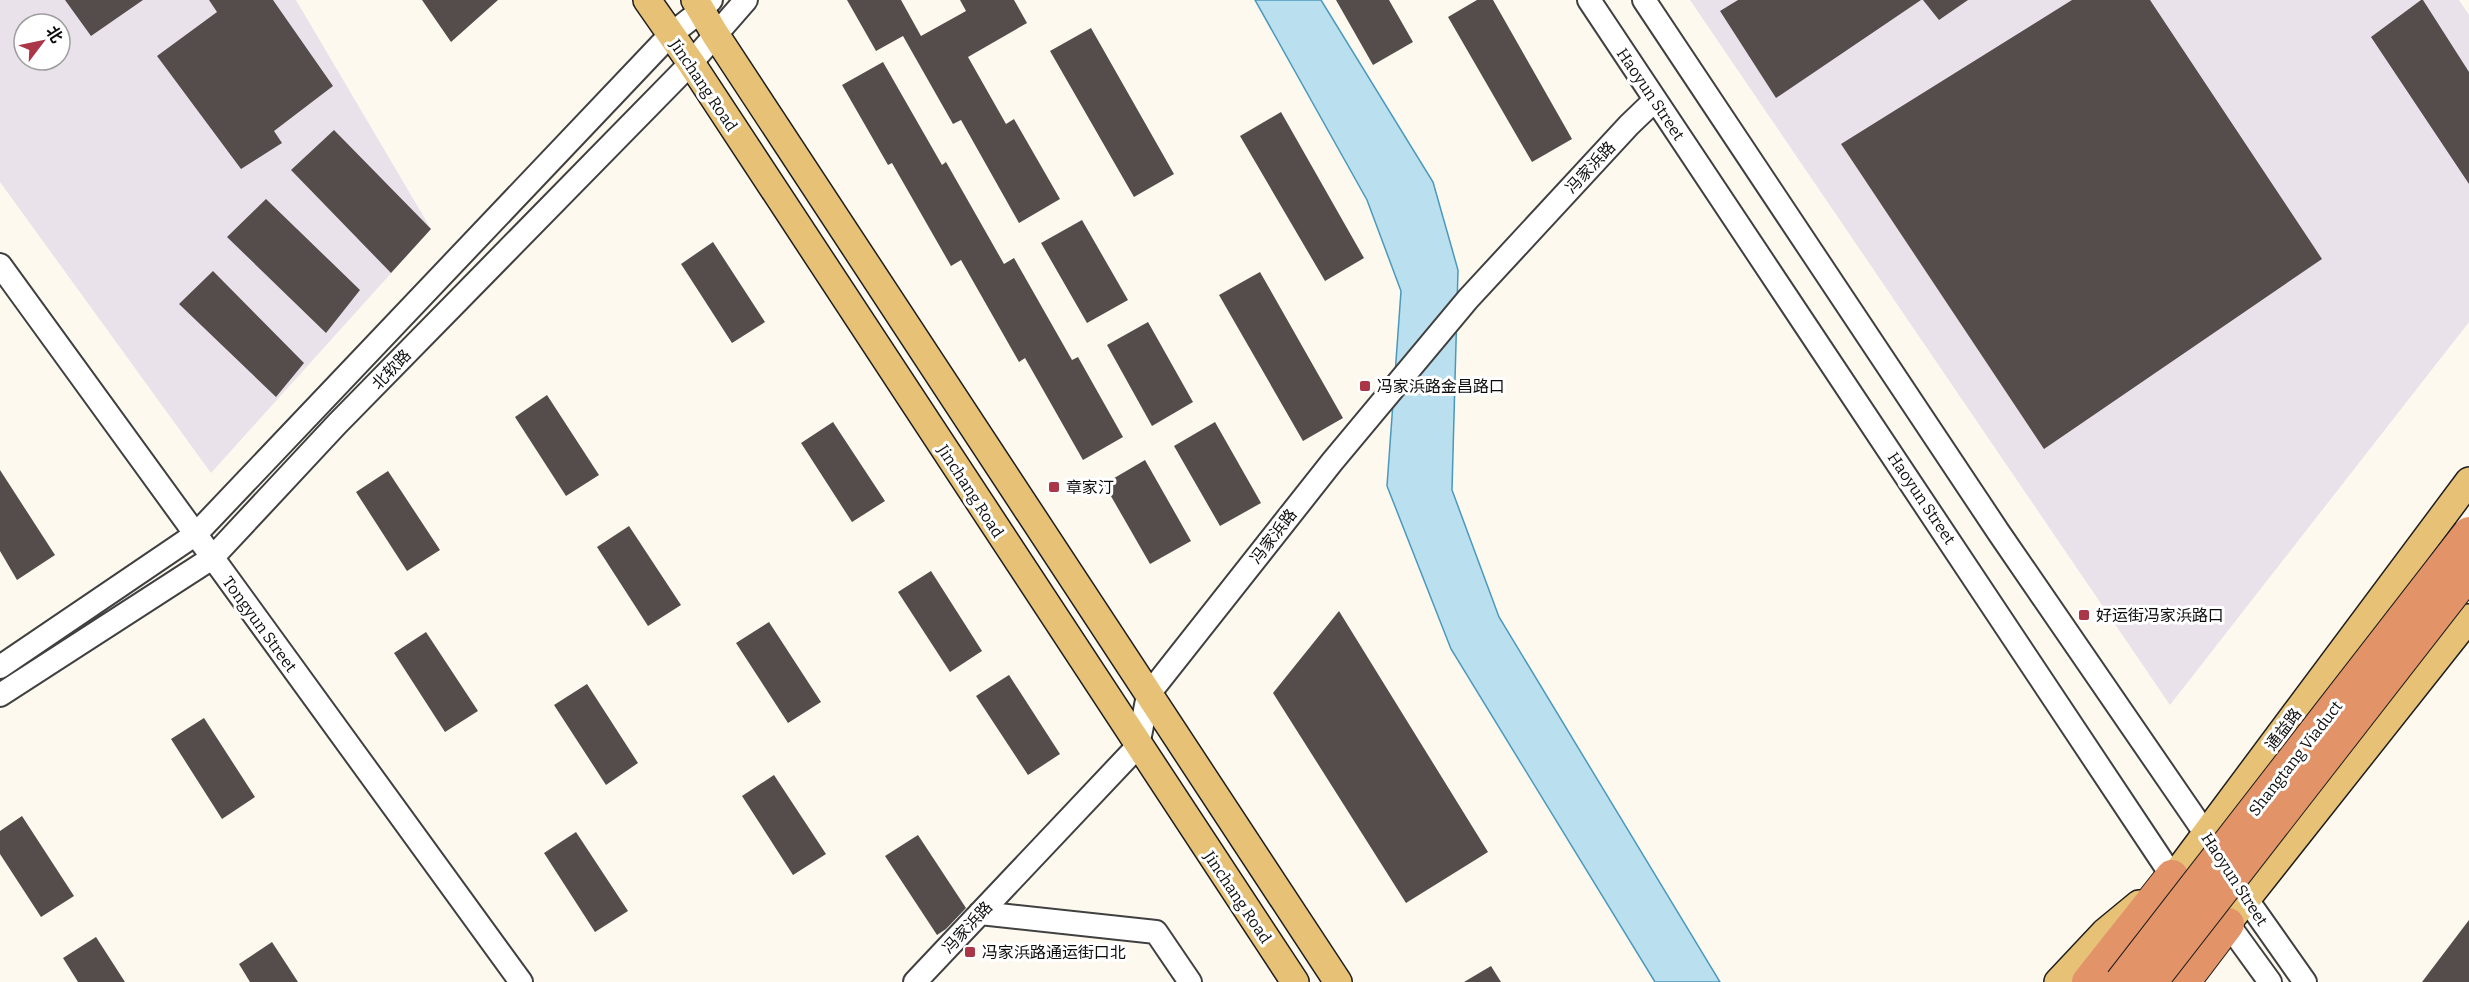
<svg xmlns="http://www.w3.org/2000/svg" width="2469" height="982" viewBox="0 0 2469 982" font-family="Bitter,'Noto Sans SC',serif">
  <style>
    .industrial { fill: #e9e2eb; fill-rule: evenodd }
    .water { fill: #badfee; stroke: #4a99bc; stroke-width: 1.5 }
    .building { fill: #544d4b }
    .lines { fill: none; stroke-linecap: round; stroke-linejoin: round }
    .minor-casing { stroke: #404040; stroke-width: 26 }
    .major-casing { stroke: #1e1e1e; stroke-width: 30 }
    .highway-casing { stroke: #1e1e1e; stroke-width: 34 }
    .minor { stroke: #fff; stroke-width: 22 }
    .major { stroke: #e7c175; stroke-width: 27 }
    .highway { stroke: #e29468; stroke-width: 32 }
    .highway-bridge-casing { stroke: #1e1e1e; stroke-width: 34; stroke-linecap: butt }
    .highway-bridge { stroke: #e29468; stroke-width: 32 }
    .poi-dot { fill: #ab3647; stroke: #fff; stroke-width: 2 }
    .labels { text-anchor: middle; stroke-width: 6; stroke-linejoin: round; paint-order: stroke }
    .street-label { font-size: 16px; fill: #0d0d0d; stroke: #fff }
    .poi-label { font-size: 16px; fill: #0d0d0d; stroke: #fff; text-anchor: start }
  </style>
  <rect width="100%" height="100%" fill="#fdf9ef"/>
  <path class="industrial" d="M0 0H296L431 229 211 473 0 182ZM24 24H60V60H24Z
    M1690 0H2459L2469 15V322L2170 705Z"/>
  <path class="water" d="M1255 0H1321L1433 182 1458 270 1452 490 1499 617 1720 982H1655L1451 649 1387 486 1401 291 1367 200Z"/>
  <path class="building" d="M65 0H143L91 36Z
    M209 0H273L333 86 274 131 282 143 241 169 157 56 217 12Z
    M422 0H498L451 42Z
    M847 0H901L921 36 966 11 960 0H1014L1027 23 968 57 1006 124 1014 119 1060 199 1019 223 961 120 953 124 903 36 876 51Z
    M1336 0H1389L1413 42 1373 65Z
    M1477 0H1493L1572 139 1532 162 1448 17Z
    M1738 0H1921L1776 98 1720 11Z
    M1923 0H1968L1939 20Z
    M2072 0H2150L2322 259 2044 449 1841 144Z
    M2421 0H2423L2469 72V184L2371 37Z
    M1091 28 1174 174 1134 197 1050 51Z
    M883 62 942 165 946 162 1004 264 1014 258 1072 360 1078 357 1123 437 1083 460 1025 358 1019 362 961 260 951 266 892 163 888 165 842 85Z
    M1281 112 1364 258 1325 281 1240 136Z
    M334 130 431 229 391 273 291 170Z
    M266 199 360 290 326 333 227 237Z
    M1082 220 1128 300 1087 323 1041 243Z
    M713 242 765 322 732 343 681 264Z
    M213 271 304 363 276 397 179 304Z
    M1260 272 1343 418 1303 441 1219 295Z
    M1148 322 1193 402 1152 426 1107 345Z
    M547 395 599 475 566 496 515 417Z
    M833 422 885 501 852 522 801 443Z
    M1215 422 1261 503 1220 526 1174 446Z
    M1145 460 1191 541 1150 564 1104 484Z
    M0 470 55 555 17 580 0 551Z
    M388 471 440 550 407 571 356 492Z
    M629 526 681 605 648 626 597 547Z
    M931 571 982 651 950 672 898 592Z
    M1339 611 1488 852 1406 903 1273 693Z
    M769 622 821 702 788 723 736 643Z
    M426 632 478 711 445 732 394 653Z
    M1009 675 1060 754 1028 775 976 696Z
    M587 684 638 763 606 785 554 705Z
    M204 718 255 797 222 819 171 739Z
    M774 775 826 854 793 875 742 796Z
    M22 816 74 896 41 917 0 854V831Z
    M576 832 628 911 595 932 544 853Z
    M918 835 966 908 946 929 937 935 885 856Z
    M2469 920V982H2422Z
    M96 937 125 982H78L63 958Z
    M272 942 298 982H250L239 964Z
    M1491 966 1501 982H1464Z"/>
  <g class="lines">
    <g class="minor-casing">
      <path id="minor" d="M1589 0 2172 876 2183 886
        M1644 0 1999 533 2214 846
        M0 265 521 982
        M0 667 196 534 670 35 702 10 711 0
        M0 695 212 558 337 424 691 63 746 0
        M2238 887 2305 982
        M980 913 1156 932 1190 982
        M2217 915 2228 924 2270 982
        M915 982 1138 746 1148 695 1332 462 1468 299 1629 125 1655 100"/>
    </g>
    <g class="major-casing">
      <path id="major" d="M647 0 691 63 1295 982
        M695 0 715 34 1338 982
        M2161 894 2469 481
        M2215 939 2469 618
        M2058 982 2105 932 2139 904"/>
    </g>
    <g class="highway-casing">
      <path id="highway" d="M2088 982 2172 876
        M2184 982 2228 924"/>
    </g>
    <use href="#minor" class="minor"/>
    <use href="#major" class="major"/>
    <use href="#highway" class="highway"/>
    <g class="highway-bridge-casing">
      <path id="highway-bridge" d="M2121 982 2469 533
        M2151 982 2469 573"/>
    </g>
    <use href="#highway-bridge" class="highway-bridge"/>
  </g>
  <g class="poi-dot">
    <rect x="1359" y="380" width="12" height="12" rx="3"/>
    <rect x="1048" y="481" width="12" height="12" rx="3"/>
    <rect x="2078" y="609" width="12" height="12" rx="3"/>
    <rect x="964" y="946" width="12" height="12" rx="3"/>
  </g>
  <g class="labels">
    <g class="street-label">
      <text transform="translate(704 85) rotate(56)" y="6">Jinchang Road</text>
      <text transform="translate(1651 94) rotate(56)" y="6">Haoyun Street</text>
      <text transform="translate(1590 167) rotate(-47)" y="6">冯家浜路</text>
      <text transform="translate(391 369) rotate(-46)" y="6">北软路</text>
      <text transform="translate(971 491) rotate(57)" y="6">Jinchang Road</text>
      <text transform="translate(1922 498) rotate(56)" y="6">Haoyun Street</text>
      <text transform="translate(1273 536) rotate(-52)" y="6">冯家浜路</text>
      <text transform="translate(260 624) rotate(54)" y="6">Tongyun Street</text>
      <text transform="translate(2283 729) rotate(-53)" y="6">通益路</text>
      <text transform="translate(2295 758) rotate(-52)" y="6">Shangtang Viaduct</text>
      <text transform="translate(2235 879) rotate(57)" y="6">Haoyun Street</text>
      <text transform="translate(1238 897) rotate(56)" y="6">Jinchang Road</text>
      <text transform="translate(967 927) rotate(-47)" y="6">冯家浜路</text>
    </g>
    <g class="poi-label">
      <text x="1377" y="392">冯家浜路金昌路口</text>
      <text x="1066" y="493">章家汀</text>
      <text x="2096" y="621">好运街冯家浜路口</text>
      <text x="982" y="958">冯家浜路通运街口北</text>
    </g>
  </g>
  <g transform="translate(42 42) rotate(58)"><circle r="28" fill="#ffffff" stroke="#9e9e9e" stroke-width="1.5"/>
  <path d="M0-4.5L10 22L0 15L-10 22Z" fill="#ab3647"/>
  <text y="-9" font-size="16" font-weight="bold" text-anchor="middle" fill="#0d0d0d">北</text>
  </g>
</svg>
